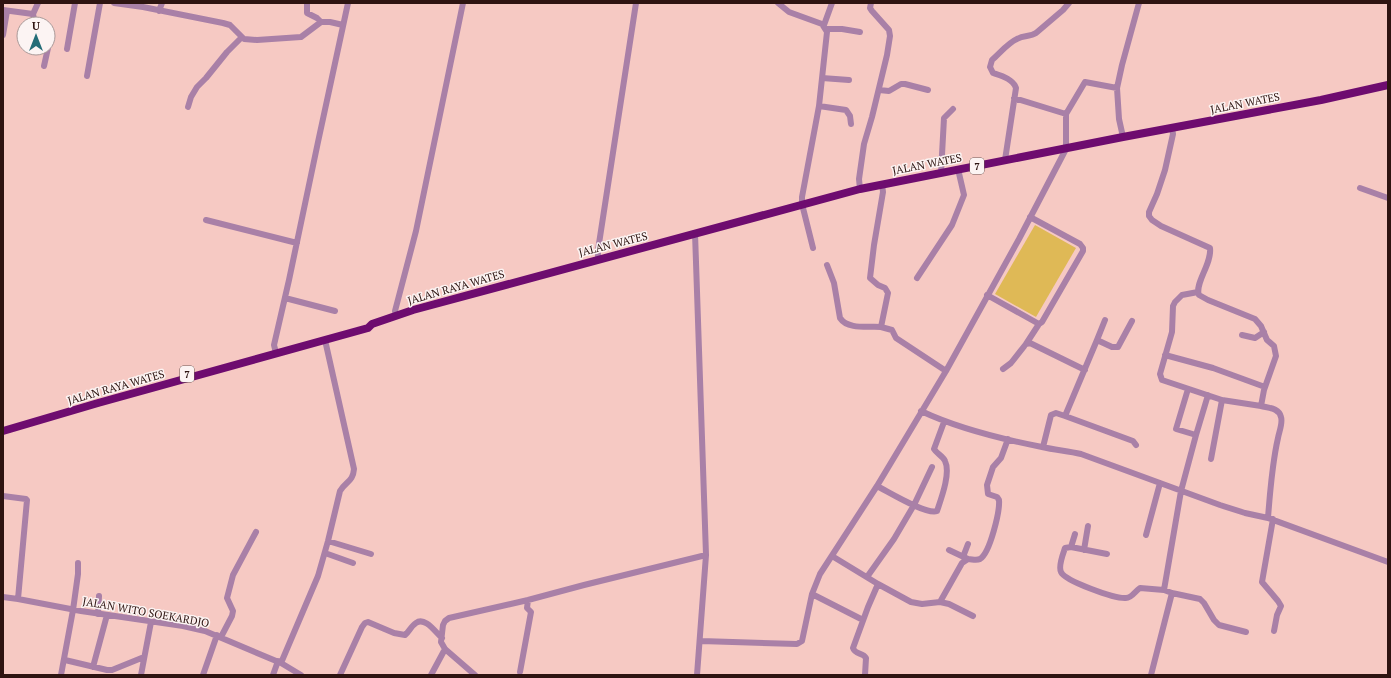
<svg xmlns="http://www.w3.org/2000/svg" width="1391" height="678" viewBox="0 0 1391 678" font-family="'PT Serif',serif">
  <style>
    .green { fill: #dfb956 }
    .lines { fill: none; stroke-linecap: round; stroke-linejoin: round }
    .minor { stroke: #a980a7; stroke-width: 6 }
    .highway { stroke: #6e0c6f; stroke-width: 8 }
    .labels { text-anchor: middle; stroke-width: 3; stroke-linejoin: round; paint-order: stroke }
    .shield { fill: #fcf4f3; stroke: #6c5755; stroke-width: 1 }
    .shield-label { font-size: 10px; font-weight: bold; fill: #2e1411 }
    .street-label { font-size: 11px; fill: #2e1411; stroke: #fcf4f3 }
  </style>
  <rect width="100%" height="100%" fill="#f6c9c3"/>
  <path class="green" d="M1035 225 1076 248 1036 317 995 294Z"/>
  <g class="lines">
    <path class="minor" d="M114 3 143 7 223 23 230 25 244 39 257 40 301 37 321 22H330L343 25
      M307 3V13L317 18 321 22
      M778 3 789 12 822 24 827 32 819 106 802 197V204L813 248
      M3 10 33 14 38 3
      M159 11 162 3
      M33 14 34 19 42 24
      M824 25 832 3
      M826 29H842L860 32
      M48 31 49 40 48 46
      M3 35 7 11
      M67 49 75 3
      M44 66 48 48
      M87 76 100 3
      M822 78 849 80
      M879 90 889 91 901 84H905L928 90
      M819 106 846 110 850 116 851 124
      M188 107 191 97 197 87 206 78 227 52 242 37
      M1066 114 1085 82 1117 88
      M1172 128 1173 134 1165 170 1157 194 1149 212V216L1152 220 1161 226 1210 248C1212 264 1194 284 1199 295L1208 300 1255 319 1261 326 1267 340 1274 346 1276 356 1264 390 1261 406C1269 408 1279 408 1281 417 1283 423 1279 432 1278 438 1272 464 1270 491 1268 518
      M1123 137 1119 119 1117 88 1122 65 1139 3
      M1005 160 1016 88C1013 79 1002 76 993 73L990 67 992 60C1000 53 1008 43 1017 39 1024 35 1030 37 1036 33L1063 10 1069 3
      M941 173 944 118 953 109
      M882 184 883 192 874 245 870 278 878 285 885 288 888 293 881 327 892 330 896 338 946 371
      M1360 188 1388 198
      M860 189 859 179 864 144 872 117 887 55 890 36 889 30 872 11 870 8 871 3
      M206 220 297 243
      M695 233 706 555 697 675
      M598 259V250L636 3
      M827 265 834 283 840 318C848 330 868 326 881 327
      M917 278 952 225 964 195 958 169
      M1198 292 1182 295 1175 302 1173 306 1172 332 1160 374 1162 380 1222 400 1261 406
      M987 295 1039 324 1042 322 1083 251V248L1080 244 1030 217
      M285 298 335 311
      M396 316 395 311 416 231 463 3
      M1242 335 1255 338 1264 332
      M1097 340 1112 347H1118L1132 321
      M1026 344 1039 324
      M276 353 274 345 289 280 318 142 348 3
      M1165 355 1213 368 1265 387
      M1003 369 1011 363 1026 344 1030 343 1085 370
      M921 411C959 429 1001 439 1042 447 1055 450 1068 451 1081 454L1220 505 1245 513 1268 518 1388 562
      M1065 416 1133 441 1136 445
      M1196 435 1208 395
      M1043 447 1051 415 1056 413 1065 416 1097 340 1105 320
      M1211 459 1222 400
      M877 486C889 492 926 515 937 511 941 499 951 473 945 461 943 456 937 454 934 449L944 422
      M3 496 26 499 27 500 18 599
      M1273 519 1262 582 1278 601 1281 606 1277 615 1274 631
      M1075 534 1071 547 1065 548C1063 554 1058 566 1061 572 1065 581 1115 599 1126 598 1132 598 1135 591 1140 588L1164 590 1172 593 1200 599 1204 603 1214 620 1219 625 1246 632
      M1146 535 1160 483
      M328 541 371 554
      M1071 547 1107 554
      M949 550 968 559
      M1084 550 1088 526
      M325 553 353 563
      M832 556 878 584 868 607 853 648C855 655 863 652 866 658L865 675
      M963 557 968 544
      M867 577 894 539 914 505 932 467
      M878 584 911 602 922 604 940 602 949 604 973 616
      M1164 590 1181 491 1196 435 1176 429 1188 389
      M812 594 863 620
      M3 597 18 599 81 611 183 626 205 631 281 663 301 675
      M940 602 962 563 968 559C972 559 976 561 980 559 990 553 1000 511 999 500L997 497 988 494 987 485 993 467 1001 458 1008 439
      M98 614 99 596
      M221 637 232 616 233 611 227 598 233 575 256 532
      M701 641 797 644 802 641 812 594 820 574 877 486 946 371 1019 239 1066 149V114L1014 98
      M65 660 107 670H112L144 657
      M281 663 318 576 328 541 340 491C346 481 353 482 354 469L325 340
      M93 667 107 615
      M520 672 531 612 527 608 528 600
      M61 675 73 610 78 574V563
      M141 675 151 622
      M203 675 217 635
      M273 675 278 661
      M340 675 362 627 365 623 368 622 394 633 405 635C409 632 411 626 416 623 425 616 436 633 442 638
      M431 675 445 649
      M475 675 445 649 441 642 443 625 445 621 449 618 528 600 584 585 706 555
      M1151 675 1172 593"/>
    <path class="highway" d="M3 431 98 403 368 328 372 324 413 310 860 189 1123 137 1321 100 1388 85"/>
  </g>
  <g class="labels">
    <g class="shield">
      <rect x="970" y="158" width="14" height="16" rx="3"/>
      <rect x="180" y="366" width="14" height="16" rx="3"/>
    </g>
    <g class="shield-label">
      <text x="977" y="170">7</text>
      <text x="187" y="378">7</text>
    </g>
    <g class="street-label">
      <text transform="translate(1245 103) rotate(-11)" y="4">JALAN WATES</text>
      <text transform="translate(927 164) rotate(-11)" y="4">JALAN WATES</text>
      <text transform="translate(613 244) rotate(-14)" y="4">JALAN WATES</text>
      <text transform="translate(456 287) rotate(-16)" y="4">JALAN RAYA WATES</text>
      <text transform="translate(116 387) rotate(-16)" y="4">JALAN RAYA WATES</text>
      <text transform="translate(146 612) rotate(10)" y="4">JALAN WITO SOEKARDJO</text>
    </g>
  </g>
  <rect width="1391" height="678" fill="none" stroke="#2e1411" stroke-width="8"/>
  <g transform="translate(36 36)"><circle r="19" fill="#fcf4f3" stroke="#aa9a99"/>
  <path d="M0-3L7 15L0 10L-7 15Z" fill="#246d77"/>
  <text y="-6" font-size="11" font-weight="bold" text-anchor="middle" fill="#2e1411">U</text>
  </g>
</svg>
